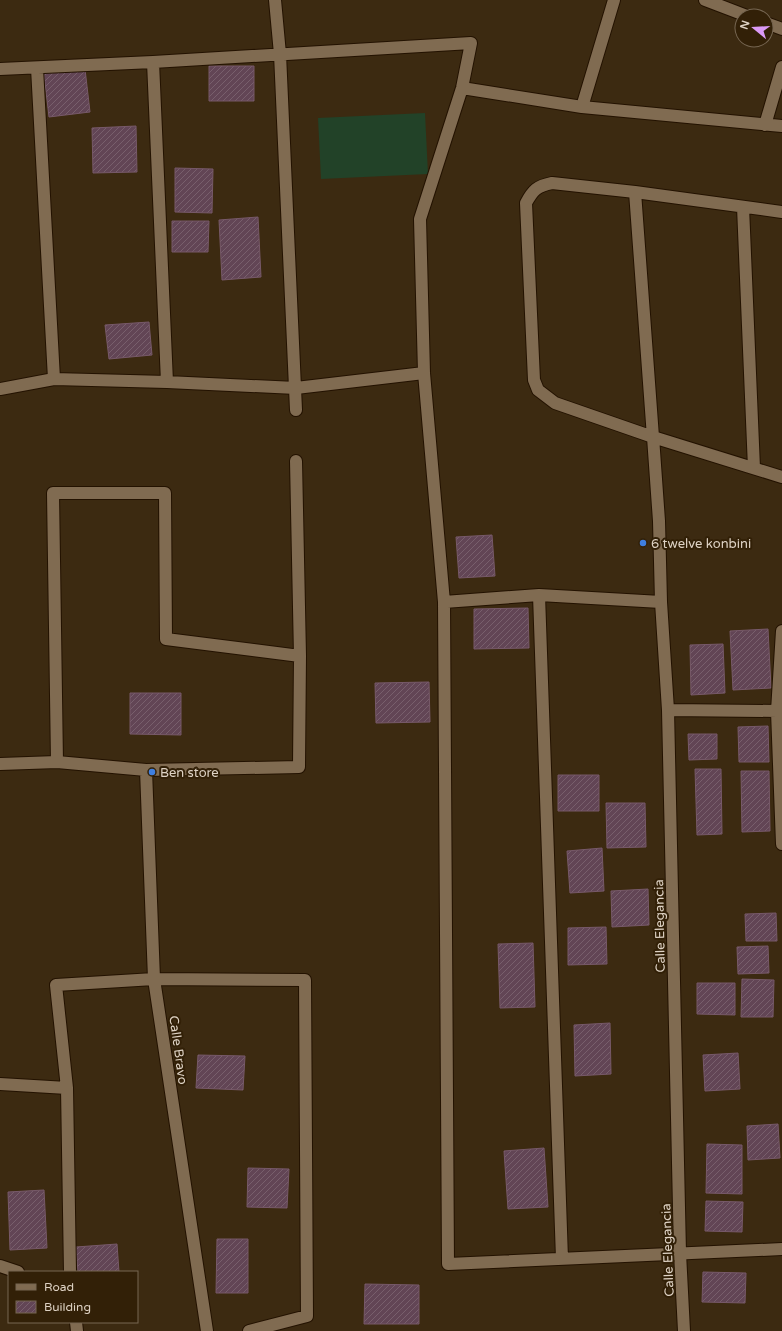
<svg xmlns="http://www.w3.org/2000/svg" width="782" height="1331" viewBox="0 0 782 1331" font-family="'Varela Round',sans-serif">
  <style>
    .garden { fill: #224228 }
    .building { fill: url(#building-hatch); stroke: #775969 }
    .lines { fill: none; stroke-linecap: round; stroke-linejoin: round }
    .street-casing { stroke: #231200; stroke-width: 14 }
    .street { stroke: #806b51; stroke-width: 12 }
    .shop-dot { fill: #3f7fe0; stroke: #322007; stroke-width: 1.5 }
    .labels { text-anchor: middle; stroke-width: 4; stroke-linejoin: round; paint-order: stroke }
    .poi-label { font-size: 13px; fill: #ded2c4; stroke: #322007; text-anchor: start }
    .street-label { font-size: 13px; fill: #ded2c4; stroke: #322007 }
  </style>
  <defs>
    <pattern id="building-hatch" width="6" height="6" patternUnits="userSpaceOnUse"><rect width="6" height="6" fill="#624555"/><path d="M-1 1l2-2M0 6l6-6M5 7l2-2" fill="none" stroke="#785f6c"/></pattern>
  </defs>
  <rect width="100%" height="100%" fill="#3c2a11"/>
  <path class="garden" d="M425 113 428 174 321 179 318 118Z"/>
  <path class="building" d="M209 66H254V101H209Z
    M85 69 90 112 49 117 44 74Z
    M136 126 137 172 93 173 92 128Z
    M175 168 213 169 212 213 175 212Z
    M258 217 261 277 222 280 219 220Z
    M172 221H209L208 252H172Z
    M149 322 152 355 109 359 105 325Z
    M492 535 495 576 459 578 456 537Z
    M528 608 529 648 474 649V609Z
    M768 629 771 688 733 690 730 631Z
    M723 644 725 693 691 695 690 645Z
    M429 682 430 722 376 723 375 683Z
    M130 693H181V735L130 734Z
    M768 726 769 762H739L738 727Z
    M688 734H717V759L689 760Z
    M695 769H721L722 834 697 835Z
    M741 771H769L770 831 742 832Z
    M558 775H599V811H558Z
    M606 803H645L646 847 607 848Z
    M602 848 604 891 570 893 567 851Z
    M648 889 649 925 612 927 611 891Z
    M776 913 777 941H746L745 914Z
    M606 927 607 964 568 965V928Z
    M533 943 535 1007 500 1008 498 944Z
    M768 946 769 973 738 974 737 947Z
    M742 979 774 980 773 1017H741Z
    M697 983H735V1015L697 1014Z
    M610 1023 611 1074 575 1076 574 1025Z
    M738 1053 740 1089 705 1091 703 1055Z
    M198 1055 245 1056 243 1090 196 1088Z
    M778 1124 780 1158 748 1160 747 1126Z
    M707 1144 742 1145V1194L706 1193Z
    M544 1148 548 1207 508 1209 504 1151Z
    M248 1168 289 1169 287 1208 247 1207Z
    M44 1190 47 1248 10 1250 8 1192Z
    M706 1201 743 1202 742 1232 705 1231Z
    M217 1239H248V1293H216Z
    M117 1244 119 1272H78L76 1247Z
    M703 1272 746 1273 745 1303 702 1302Z
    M365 1284 419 1285V1324H364Z"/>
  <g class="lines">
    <g class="street-casing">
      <path id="street" d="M275 0 280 54 296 410
        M705 0 747 16
        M766 23 782 29
        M153 62 167 382
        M37 68 54 379
        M0 69 153 62 471 43 462 88 420 219 424 373 444 602 448 1264 782 1249
        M462 88 582 107 782 126
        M582 107 614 0
        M765 125 782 67
        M635 192 653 437 555 403 538 390 534 380 526 203C533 190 537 186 552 183L635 192 782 212
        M743 207 754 468
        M0 389 54 379 167 382 296 388 424 373
        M539 595 562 1259
        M444 602 539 595 661 602
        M782 631 777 711 782 844
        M668 710 777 711
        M57 762 53 493H165L166 639 300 656
        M0 764 57 762 146 770 299 767 300 656 296 461
        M146 770 154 979 207 1331
        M0 1084 67 1088
        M0 1266 18 1272
        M70 1272 67 1088 56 985 154 979 305 980 307 1316 249 1331
        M76 1322 77 1331
        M684 1331 680 1253 668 710 661 602 659 521 653 437 782 477"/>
    </g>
    <use href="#street" class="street"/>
  </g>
  <g class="shop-dot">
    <circle cx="643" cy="543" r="4"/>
    <circle cx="152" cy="772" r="4"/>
  </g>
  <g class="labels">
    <g class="poi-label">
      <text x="651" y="548">6 twelve konbini</text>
      <text x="160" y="777">Ben store</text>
    </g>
    <g class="street-label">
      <text transform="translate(659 926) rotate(-91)" y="5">Calle Elegancia</text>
      <text transform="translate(179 1050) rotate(82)" y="5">Calle Bravo</text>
      <text transform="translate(667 1250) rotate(-92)" y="5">Calle Elegancia</text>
    </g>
  </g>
  <rect x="8" y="1271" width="130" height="52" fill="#322007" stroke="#776753"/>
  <rect x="16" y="1284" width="20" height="6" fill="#806b51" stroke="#776753"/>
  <text x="44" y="1291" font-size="12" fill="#ded2c4">Road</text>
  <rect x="16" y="1301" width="20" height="12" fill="url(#building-hatch)" stroke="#776753"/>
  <text x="44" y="1311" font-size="12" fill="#ded2c4">Building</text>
  <g transform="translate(754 28) rotate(288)"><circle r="19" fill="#322007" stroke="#776753"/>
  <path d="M0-3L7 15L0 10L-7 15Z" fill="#db9af6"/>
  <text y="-6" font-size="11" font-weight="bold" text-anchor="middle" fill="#ded2c4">N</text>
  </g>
</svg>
